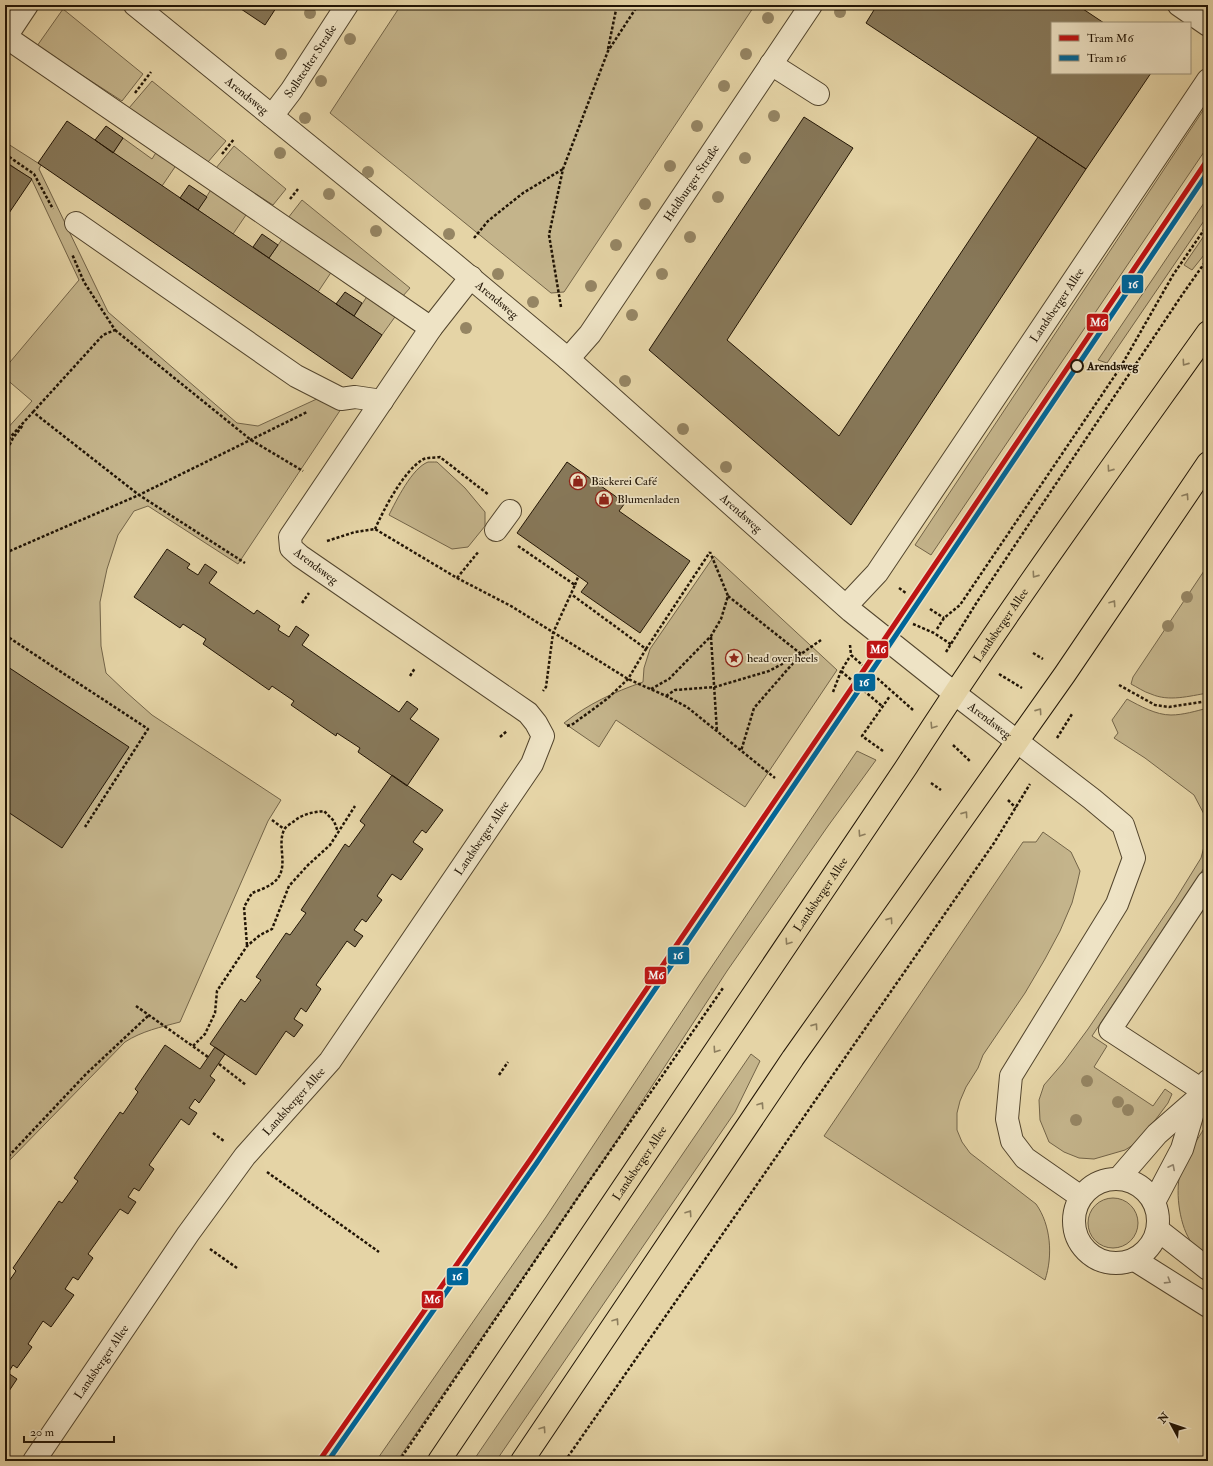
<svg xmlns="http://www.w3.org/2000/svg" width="1213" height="1466" viewBox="0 0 1213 1466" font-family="'IM FELL Double Pica',serif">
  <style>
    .green { fill: #c4b48b; stroke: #736448 }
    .building { fill: #877859; stroke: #221505 }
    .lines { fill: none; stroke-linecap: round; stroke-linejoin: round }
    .minor-casing { stroke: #53452d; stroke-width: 24 }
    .major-casing { stroke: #221505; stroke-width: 24 }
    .path { stroke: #221505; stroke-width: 2.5; stroke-dasharray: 3 2; stroke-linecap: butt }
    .minor { stroke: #eee3c5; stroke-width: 22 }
    .major { stroke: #e5d4a6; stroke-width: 22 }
    .tram-1-casing { stroke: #eee3c5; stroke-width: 8 }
    .tram-2-casing { stroke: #eee3c5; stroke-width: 8 }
    .tram-1 { stroke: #be1414; stroke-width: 5 }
    .tram-2 { stroke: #069; stroke-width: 5 }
    .tree { fill: #958563 }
    .oneway { stroke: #8d7e5e }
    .oneway2 { stroke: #92866f }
    .stop-dot { fill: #eee3c5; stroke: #221505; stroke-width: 2 }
    .labels { text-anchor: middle; stroke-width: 3.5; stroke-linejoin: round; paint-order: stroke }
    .street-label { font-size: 12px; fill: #221505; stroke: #eee3c5 }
    .stop-label { font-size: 12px; font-weight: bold; fill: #221505; stroke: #eee3c5; text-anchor: start }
    .poi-label { font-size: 12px; fill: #221505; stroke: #eee3c5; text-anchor: start }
    .line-badge { stroke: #eee3c5; stroke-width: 1.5 }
    .badge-label { font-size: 11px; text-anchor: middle; font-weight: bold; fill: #fff }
  </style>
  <rect width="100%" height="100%" fill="#e5d4a6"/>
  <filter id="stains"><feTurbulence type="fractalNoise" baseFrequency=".005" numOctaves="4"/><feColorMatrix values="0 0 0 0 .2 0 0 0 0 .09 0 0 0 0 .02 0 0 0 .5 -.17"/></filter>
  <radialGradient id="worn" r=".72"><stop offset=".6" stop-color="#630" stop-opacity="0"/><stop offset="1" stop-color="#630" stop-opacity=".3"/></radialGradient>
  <path class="green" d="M401 5H755L564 292 551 293 330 113Z
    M63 9 143 74 122 101 37 46Z
    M152 81 226 141 208 162 129 108Z
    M1208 103V146L931 555 915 545Z
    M123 138 152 159 157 151 177 164 162 186 113 153Z
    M5 142 41 165 39 169 108 312 237 423 258 426 332 392 355 388 238 564 148 506 134 511 118 535 107 569 100 602 101 646 106 673 126 692 152 715 281 800 268 821 180 1022C161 1027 142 1031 125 1042L5 1165V431L32 401 5 378V368L79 280 32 180 5 161Z
    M234 146 286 189 273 205 216 168Z
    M212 188 248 212 233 234 198 210Z
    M1208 197V215L1107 363 1098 360Z
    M302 200 410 288 402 297 288 218Z
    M1208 230V250L1192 270 1184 265Z
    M283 238 332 271 318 292 269 258Z
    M368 295 397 314 382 335 354 316Z
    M437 462 465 488 485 512V526L468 547 452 549 389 515C396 501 412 468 428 462 430 462 434 462 437 462Z
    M714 556 837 670 745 807 616 720 599 747 564 723C588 704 614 692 643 682L644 668 650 649Z
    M1208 565V693C1189 696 1169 702 1151 694 1144 692 1137 687 1131 684L1133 677Z
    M1127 699C1140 706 1156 715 1171 715 1183 715 1196 711 1208 708V862L1092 1036 1107 1046 1094 1067 1153 1106 1165 1089 1172 1094 1168 1103 1144 1135 1133 1145 1125 1150 1094 1159 1079 1158 1064 1152 1049 1142 1040 1120 1039 1100 1044 1085 1063 1063 1088 1029 1175 900 1201 858 1206 839V818L1194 795 1145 758 1114 738 1118 733 1112 720Z
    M857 751 876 760 828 826 727 971 609 1152 397 1461H376L546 1217 700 984Z
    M1043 832 1071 852 1080 871 1077 884 1072 903 1060 931 1045 959 1025 993 983 1055 978 1068 966 1087 960 1101 957 1113V1130L962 1142 970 1153 1036 1204C1051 1225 1053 1256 1045 1280L824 1136 1023 842H1036Z
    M751 1054 760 1061 735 1112 496 1461H473Z
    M1208 1126V1258C1203 1253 1197 1248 1192 1243 1180 1228 1175 1193 1180 1174 1185 1157 1196 1142 1205 1127Z
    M1088 1223a25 25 0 1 1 50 0a25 25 0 1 1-50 0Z"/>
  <path class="building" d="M235 5H278L265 25Z
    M877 5H1077L1104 23H1052V73H1151L1086 169 866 23Z
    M804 117 853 148 727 340 839 436 1038 137 1086 169 851 525 649 350Z
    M67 121 382 335 352 379 38 163Z
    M106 126 123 138 113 153 95 140Z
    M5 162 32 179 5 219Z
    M189 185 207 197 198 210 180 198Z
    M262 234 278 245 269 258 253 247Z
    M345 292 362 303 354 316 336 304Z
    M567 462 625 503 619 511 690 561 640 633 581 592 588 583 517 533Z
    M167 549 190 564 187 568 198 575 205 564 217 572 209 583 254 614 257 610 280 626 278 630 289 637 296 626 309 635 302 645 399 712 407 701 418 709 410 719 439 739 407 786 358 752 360 748 337 733 336 736 291 705 294 701 272 686 269 690 203 644 206 639 183 624 180 628 134 597Z
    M5 665 129 747 62 848 5 810Z
    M392 775 443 810 426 833 422 830 413 842 423 849 401 880 392 874 377 896 382 900 366 922 362 919 354 930 363 936 359 941 355 947 347 941 316 985 321 989 306 1012 301 1008 294 1019 303 1025 294 1037 286 1031 256 1075 210 1044 241 999 245 1002 261 980 256 977 286 933 290 935 306 913 301 910 345 844 349 847 365 825 360 821Z
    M165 1045 200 1069 215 1047 225 1054 210 1076 215 1080 199 1103 195 1099 189 1108 197 1113 189 1125 181 1119 149 1165 154 1169 139 1191 134 1188 128 1197 136 1202 128 1214 120 1209 88 1254 93 1258 78 1280 73 1277 65 1289 74 1295 69 1302 51 1327 43 1321 28 1344 32 1347 17 1368 13 1365 8 1373 17 1379 9 1391 5 1388V1287L16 1271 13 1268 59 1201 62 1203 78 1181 74 1178 120 1112 123 1114 138 1092 135 1089Z"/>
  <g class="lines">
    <g class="minor-casing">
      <g id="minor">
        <path id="s1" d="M135 5 447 258 568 359 851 611 954 693 1092 799 1123 825 1134 858 1117 904 1011 1076 1007 1119 1012 1141 1025 1158 1081 1197"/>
        <path d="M1179 5 1208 25"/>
        <path d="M6 37 431 328"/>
        <path d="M5 38 27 5"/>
        <path d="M771 64 818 94"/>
        <path id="s2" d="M272 116 291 91 347 5"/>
        <path d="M76 223 296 376 341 399 355 397 382 401"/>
        <path id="s3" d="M568 359 590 334 811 5"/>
        <path d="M496 530 510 511"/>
        <path id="s4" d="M846 606 877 573 1208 80"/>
        <path d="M1202 1090 1110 1030 1208 882"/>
        <path d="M1119 1178 1157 1134 1197 1099"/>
        <circle cx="1116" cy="1221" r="42"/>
        <path d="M1154 1202 1182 1149 1197 1099 1208 1081"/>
        <path d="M1158 1230 1208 1269"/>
        <path d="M1135 1260 1208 1306"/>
        <path id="s5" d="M34 1461 188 1234 245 1156 330 1061 532 764 543 736 536 723 528 713 300 556 291 548 290 537 431 328 471 277"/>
      </g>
    </g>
    <g class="major-casing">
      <g id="major">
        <path id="s6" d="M439 1461 907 766C1002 618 1106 475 1208 332"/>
        <path d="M522 1461 793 1058 1065 674 1208 463"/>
      </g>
    </g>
    <path class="path" d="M608 49 617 5
      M135 93 151 72
      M5 154 34 174 53 209
      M222 154 234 139
      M290 199 298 189
      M474 238 488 221 523 193 563 169
      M561 307 549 235 563 169 608 51 638 5
      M115 330 251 440 303 471
      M33 412 103 335 115 330 84 282 72 254
      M5 443 33 412 139 495 307 412
      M5 454 13 438 23 425
      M375 529C384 509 403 472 422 460 426 457 435 458 440 457L489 495
      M327 541 355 532 375 529 457 578 511 606 628 679 666 696 687 707 775 778
      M518 546 575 585 553 633 546 687 543 691
      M5 553 139 495 245 563
      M457 578 479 551
      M575 585 578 577
      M899 588 906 593
      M728 596 801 654 754 708 741 751
      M302 603 309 593
      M930 609 944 618
      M913 624 934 633 952 645
      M937 629 944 618 960 605 1120 368 1173 275 1208 224
      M5 635 148 729 85 827
      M711 637 717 732
      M850 645 851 655 913 710
      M646 649 710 552
      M946 652 977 602 1182 295 1208 258
      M1033 653 1043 659
      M841 671 883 707
      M999 674 1022 688
      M410 676 415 668
      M1119 685 1155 705 1169 707 1208 701
      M651 689 669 679 711 636 721 619 728 596 710 552
      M833 692 841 671 849 658
      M666 696 675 690 715 687 769 671 801 654 821 640
      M567 726 573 724 607 699 628 679 646 649 571 594
      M500 737 507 731
      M1057 738 1072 714
      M953 745 971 762
      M883 751 862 736 890 696
      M931 783 941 790
      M1008 800 1016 808
      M272 820 284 829
      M247 945 244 907 252 893C260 890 272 886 278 878 288 864 277 845 284 830 285 827 290 824 293 822 302 814 313 812 324 811L334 821 338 832
      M136 1006 208 1057
      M193 1046 205 1034 215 1013 217 991 247 946 260 935 272 929 289 886 308 865 330 845 355 806
      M219 1064 246 1085
      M499 1075 508 1062
      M213 1133 224 1141
      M5 1160 86 1074 149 1015
      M267 1172 379 1252
      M210 1249 237 1268
      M399 1461 581 1193 723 988
      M565 1461 994 843 1030 784"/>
    <use href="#minor" class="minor"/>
    <use href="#major" class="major"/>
    <g class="tram-1-casing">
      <path id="tram-1" d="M319 1461 530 1160 855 683 1208 159"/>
    </g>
    <g class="tram-2-casing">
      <path id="tram-2" d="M328 1461 536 1164 861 687 1208 172"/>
    </g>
    <use href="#tram-1" class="tram-1"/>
    <use href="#tram-2" class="tram-2"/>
  </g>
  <g class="tree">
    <circle cx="840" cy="12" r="6"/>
    <circle cx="310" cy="13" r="6"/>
    <circle cx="768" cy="18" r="6"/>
    <circle cx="350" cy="39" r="6"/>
    <circle cx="281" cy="54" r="6"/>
    <circle cx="746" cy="54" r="6"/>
    <circle cx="321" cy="81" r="6"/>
    <circle cx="724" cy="86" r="6"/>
    <circle cx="774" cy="116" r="6"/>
    <circle cx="305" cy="118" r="6"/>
    <circle cx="697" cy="126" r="6"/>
    <circle cx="280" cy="153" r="6"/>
    <circle cx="745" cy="158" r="6"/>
    <circle cx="670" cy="166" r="6"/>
    <circle cx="368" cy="172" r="6"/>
    <circle cx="329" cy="194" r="6"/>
    <circle cx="718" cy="197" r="6"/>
    <circle cx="645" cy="204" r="6"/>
    <circle cx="376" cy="231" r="6"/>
    <circle cx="449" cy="234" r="6"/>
    <circle cx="690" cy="237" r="6"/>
    <circle cx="616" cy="245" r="6"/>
    <circle cx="498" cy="274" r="6"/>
    <circle cx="662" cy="274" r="6"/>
    <circle cx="591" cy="286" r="6"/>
    <circle cx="533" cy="302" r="6"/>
    <circle cx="632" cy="315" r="6"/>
    <circle cx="466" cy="328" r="6"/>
    <circle cx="625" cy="381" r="6"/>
    <circle cx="683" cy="429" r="6"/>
    <circle cx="726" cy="467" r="6"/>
    <circle cx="1187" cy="597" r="6"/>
    <circle cx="1168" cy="626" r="6"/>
    <circle cx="1087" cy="1081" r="6"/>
    <circle cx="1118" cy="1102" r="6"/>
    <circle cx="1128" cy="1110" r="6"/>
    <circle cx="1076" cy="1120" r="6"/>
  </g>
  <defs><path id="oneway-chevron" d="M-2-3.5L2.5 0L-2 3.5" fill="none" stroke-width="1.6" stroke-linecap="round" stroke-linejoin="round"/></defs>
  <g class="oneway">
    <use href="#oneway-chevron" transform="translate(1185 363) rotate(125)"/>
    <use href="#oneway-chevron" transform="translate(1110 469) rotate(125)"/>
    <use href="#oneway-chevron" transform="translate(1186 496) rotate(-56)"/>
    <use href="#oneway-chevron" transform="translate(1035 575) rotate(125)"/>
    <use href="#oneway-chevron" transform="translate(1113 603) rotate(-56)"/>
    <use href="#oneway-chevron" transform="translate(1039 711) rotate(-55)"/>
    <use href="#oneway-chevron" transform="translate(933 726) rotate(123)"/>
    <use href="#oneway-chevron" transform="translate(965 814) rotate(-55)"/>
    <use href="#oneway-chevron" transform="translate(861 834) rotate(124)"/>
    <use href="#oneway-chevron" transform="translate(890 920) rotate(-55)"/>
    <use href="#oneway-chevron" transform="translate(788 942) rotate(124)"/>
    <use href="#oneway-chevron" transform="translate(815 1026) rotate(-55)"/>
    <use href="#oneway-chevron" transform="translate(716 1050) rotate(124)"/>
    <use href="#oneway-chevron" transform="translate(761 1105) rotate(-56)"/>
    <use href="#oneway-chevron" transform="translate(689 1213) rotate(-56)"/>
    <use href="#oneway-chevron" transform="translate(616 1321) rotate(-56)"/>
    <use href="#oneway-chevron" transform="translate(543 1429) rotate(-56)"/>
  </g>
  <g class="oneway2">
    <use href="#oneway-chevron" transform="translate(1172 1167) rotate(-63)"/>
    <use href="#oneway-chevron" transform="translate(1168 1281) rotate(32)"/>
  </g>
  <defs>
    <g id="shop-ring" transform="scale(0.9)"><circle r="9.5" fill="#eee3c5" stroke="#8f2418" stroke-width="1.5"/><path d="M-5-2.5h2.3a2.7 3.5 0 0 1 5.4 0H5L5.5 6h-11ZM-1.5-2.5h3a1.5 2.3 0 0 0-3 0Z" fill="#8f2418"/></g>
    <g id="sight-ring" transform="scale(0.9)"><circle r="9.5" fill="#eee3c5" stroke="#8f2418" stroke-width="1.5"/><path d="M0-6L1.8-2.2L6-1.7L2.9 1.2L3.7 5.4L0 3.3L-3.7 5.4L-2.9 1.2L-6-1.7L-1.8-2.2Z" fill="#8f2418"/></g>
  </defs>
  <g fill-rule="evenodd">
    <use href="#shop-ring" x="578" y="481"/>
    <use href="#shop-ring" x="604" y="499"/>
    <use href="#sight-ring" x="734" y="658"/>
  </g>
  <circle class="stop-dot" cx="1077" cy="366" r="6"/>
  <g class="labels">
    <g class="street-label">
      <text dy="4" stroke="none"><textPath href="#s2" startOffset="67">Sollstedter Straße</textPath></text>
      <text dy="4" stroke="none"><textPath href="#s1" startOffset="144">Arendsweg</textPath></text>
      <text dy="4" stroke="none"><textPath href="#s3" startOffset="215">Heldburger Straße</textPath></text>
      <text dy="4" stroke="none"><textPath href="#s1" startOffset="467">Arendsweg</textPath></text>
      <text dy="4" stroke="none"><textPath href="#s4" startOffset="368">Landsberger Allee</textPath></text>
      <text dy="4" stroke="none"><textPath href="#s1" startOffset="791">Arendsweg</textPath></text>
      <text transform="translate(316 566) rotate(37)" y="4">Arendsweg</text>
      <text dy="4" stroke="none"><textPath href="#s6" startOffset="1007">Landsberger Allee</textPath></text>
      <text dy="4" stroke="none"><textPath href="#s1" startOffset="1115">Arendsweg</textPath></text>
      <text dy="4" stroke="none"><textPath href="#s5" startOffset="768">Landsberger Allee</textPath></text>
      <text dy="4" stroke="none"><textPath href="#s6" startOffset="683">Landsberger Allee</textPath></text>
      <text dy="4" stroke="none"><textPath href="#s5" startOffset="444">Landsberger Allee</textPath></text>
      <text dy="4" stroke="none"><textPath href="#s6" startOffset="359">Landsberger Allee</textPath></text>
      <text dy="4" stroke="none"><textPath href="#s5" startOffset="120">Landsberger Allee</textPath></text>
    </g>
    <g class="stop-label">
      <text x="1087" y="370">Arendsweg</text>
    </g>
    <g class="poi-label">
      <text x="591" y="485">Bäckerei Café</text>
      <text x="617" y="503">Blumenladen</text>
      <text x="747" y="662">head over heels</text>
    </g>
  </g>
  <g class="line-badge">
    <rect x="1121" y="274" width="23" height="20" rx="4" fill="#069"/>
    <rect x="1086" y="313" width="23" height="19" rx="4" fill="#be1414"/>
    <rect x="866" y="640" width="23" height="19" rx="4" fill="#be1414"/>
    <rect x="853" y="673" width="23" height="19" rx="4" fill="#069"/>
    <rect x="667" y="946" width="23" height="19" rx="4" fill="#069"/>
    <rect x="644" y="966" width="23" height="19" rx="4" fill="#be1414"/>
    <rect x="446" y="1267" width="23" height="19" rx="4" fill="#069"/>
    <rect x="421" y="1290" width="23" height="19" rx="4" fill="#be1414"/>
  </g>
  <g class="badge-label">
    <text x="1133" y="288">16</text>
    <text x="1098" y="326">M6</text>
    <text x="878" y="653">M6</text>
    <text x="864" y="686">16</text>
    <text x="678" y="959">16</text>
    <text x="656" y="979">M6</text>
    <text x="457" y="1280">16</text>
    <text x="432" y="1303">M6</text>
  </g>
  <rect width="1213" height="1466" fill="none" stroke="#e5d4a6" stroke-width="20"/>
  <rect x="6" y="6" width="1201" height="1454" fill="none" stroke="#221505" stroke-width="2"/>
  <rect x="10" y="10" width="1193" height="1446" fill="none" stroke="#221505"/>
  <rect x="1051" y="22" width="140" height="52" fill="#eee3c5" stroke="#9c9178"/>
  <rect x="1059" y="35" width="20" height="6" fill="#be1414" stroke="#9c9178"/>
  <text x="1087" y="42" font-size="12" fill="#221505">Tram M6</text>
  <rect x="1059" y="55" width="20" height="6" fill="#006699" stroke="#9c9178"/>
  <text x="1087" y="62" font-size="12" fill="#221505">Tram 16</text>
  <g transform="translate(1171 1424) rotate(310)" stroke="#eee3c5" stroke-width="3" paint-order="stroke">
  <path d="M0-3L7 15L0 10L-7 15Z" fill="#221505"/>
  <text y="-6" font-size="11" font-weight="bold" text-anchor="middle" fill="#221505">N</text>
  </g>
  <path d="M24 1436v6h90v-6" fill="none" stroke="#221505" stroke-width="2"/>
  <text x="30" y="1436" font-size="12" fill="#221505" stroke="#eee3c5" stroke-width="3" paint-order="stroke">20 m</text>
  <rect width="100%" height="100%" filter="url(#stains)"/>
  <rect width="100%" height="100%" fill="url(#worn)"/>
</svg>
